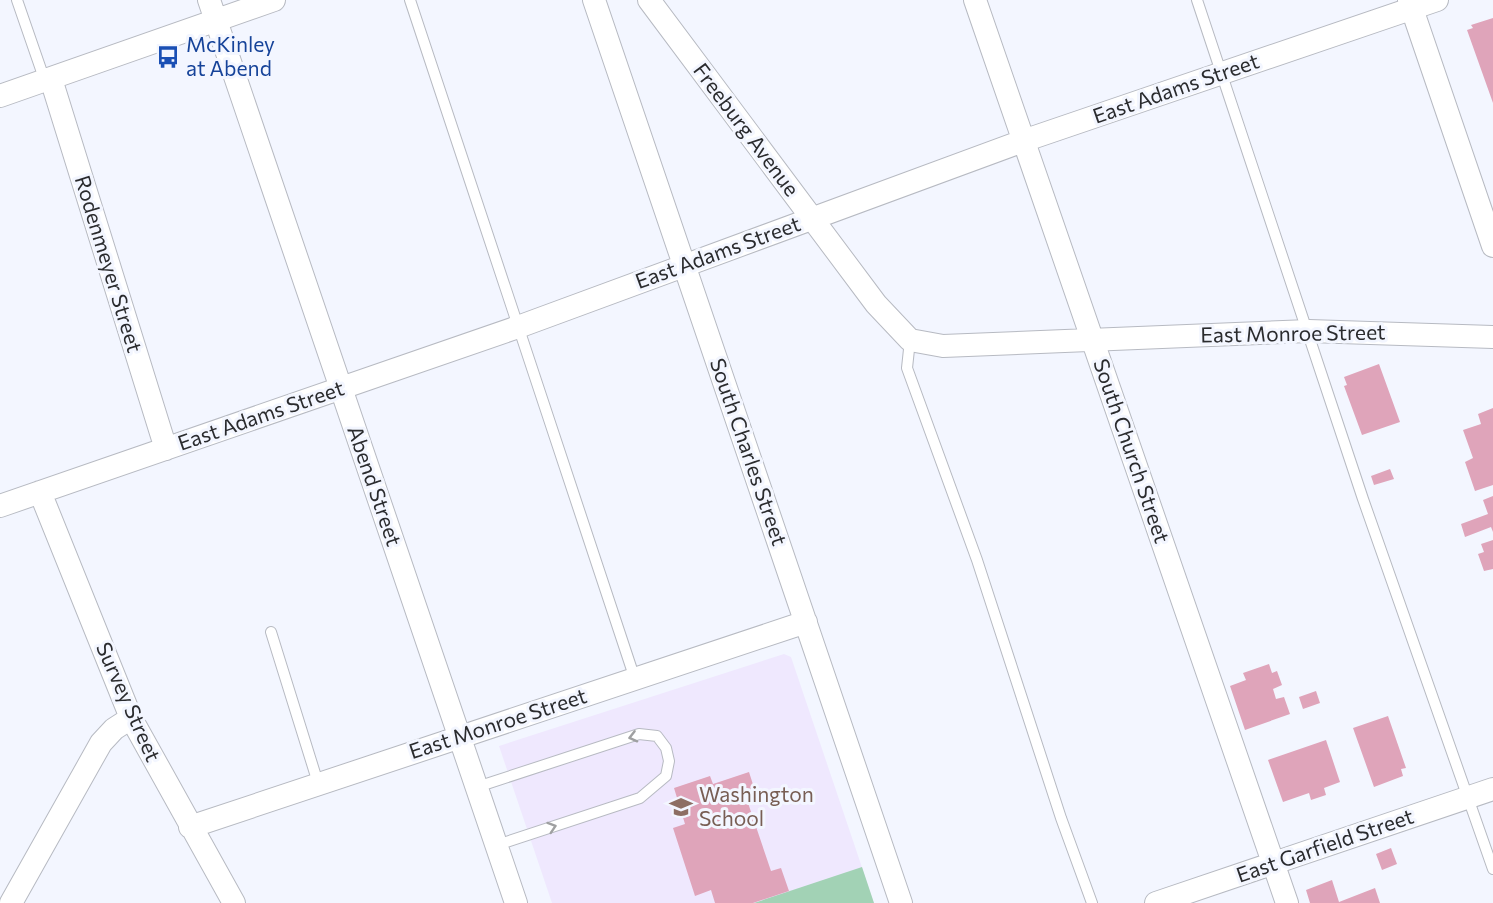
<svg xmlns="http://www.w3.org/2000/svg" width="1493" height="903" viewBox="0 0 1493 903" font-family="Commissioner,sans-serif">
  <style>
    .education { fill: #efe8fe }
    .green { fill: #a2d2b5 }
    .building { fill: #dfa4ba }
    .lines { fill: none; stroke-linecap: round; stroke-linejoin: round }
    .service-casing { stroke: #b7bac2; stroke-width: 12 }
    .minor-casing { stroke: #b7bac2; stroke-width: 24 }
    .service { stroke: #fff; stroke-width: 10 }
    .minor { stroke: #fff; stroke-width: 22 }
    .oneway { stroke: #9fa0a1 }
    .labels { text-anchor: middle; stroke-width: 6; stroke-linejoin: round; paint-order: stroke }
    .transit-label { font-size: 21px; fill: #164399; stroke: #f3f6ff; text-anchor: start }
    .street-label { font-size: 21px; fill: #2a2b2e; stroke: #f3f6ff }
    .education-label { font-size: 21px; fill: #785e54; stroke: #f3f6ff; text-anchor: start }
  </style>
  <rect width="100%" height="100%" fill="#f3f6ff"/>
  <path class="education" d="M784 654 791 657 874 903H552L499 746Z"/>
  <path class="green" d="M862 867 874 903H754Z"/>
  <path class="building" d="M1493 18V103L1467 30 1473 28 1471 25Z
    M1379 364 1400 422 1362 435 1344 386 1347 385 1344 377Z
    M1493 408V485L1475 491 1465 462 1473 458 1463 430 1481 424 1478 414Z
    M1390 469 1394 479 1374 485 1371 476Z
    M1493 496V532L1491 527 1465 537 1461 524 1488 514 1483 500Z
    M1493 540V569L1484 571 1478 554 1484 552 1481 544Z
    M1269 664 1272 673 1277 671 1282 685 1273 689 1276 699 1284 697 1290 714 1245 730 1230 686 1246 680 1243 673Z
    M1316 691 1320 703 1303 709 1299 697Z
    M1388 716 1406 768 1401 769 1403 776 1374 787 1353 728Z
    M1326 740 1340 782 1324 788 1326 795 1311 800 1309 793 1283 802 1268 760Z
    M749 772 757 797 747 800 771 871 781 868 789 891 753 903H715L711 890 695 896 673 828 685 824 674 788 710 776 713 784Z
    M1391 848 1397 864 1382 870 1376 854Z
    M1332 880 1339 902 1375 888 1380 903H1310L1306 890Z"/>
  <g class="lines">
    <g class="service-casing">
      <path id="service" d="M17 0 45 81
        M410 0 635 679
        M1197 0 1363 499 1493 869
        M910 340 907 368 977 560 1061 818 1092 903
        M271 632 318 783
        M477 787 639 734 657 736 666 748 669 761 666 776 640 798 497 845"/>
    </g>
    <g class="minor-casing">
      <path id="minor" d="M209 0 516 903
        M594 0 901 903
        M649 0 876 304 910 340 943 346 1309 331 1493 337
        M975 0 1287 903
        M1409 0 1493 246
        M51 79 166 449
        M0 96 274 0
        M40 492 131 718 234 903
        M0 506 518 327 1023 141 1437 0
        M190 827 806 622
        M11 903 101 743 114 729 131 718
        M1156 903 1493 789"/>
    </g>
    <use href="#service" class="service"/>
    <use href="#minor" class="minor"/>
  </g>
  <defs><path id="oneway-chevron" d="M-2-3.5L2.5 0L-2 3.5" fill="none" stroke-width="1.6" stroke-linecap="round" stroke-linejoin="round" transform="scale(1.5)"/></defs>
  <g class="oneway">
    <use href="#oneway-chevron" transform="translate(633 737) rotate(166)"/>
    <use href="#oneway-chevron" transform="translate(552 827) rotate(-18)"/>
  </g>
  <defs>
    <g id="bus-bare" transform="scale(1.8)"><path d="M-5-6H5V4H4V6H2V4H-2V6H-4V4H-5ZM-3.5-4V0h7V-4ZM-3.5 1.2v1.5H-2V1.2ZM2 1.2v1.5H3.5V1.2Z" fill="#1a4fb4" stroke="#f3f6ff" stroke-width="2.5" paint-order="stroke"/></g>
    <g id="school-bare" transform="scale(1.8)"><path d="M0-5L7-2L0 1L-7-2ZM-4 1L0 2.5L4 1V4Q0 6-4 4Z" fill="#8d6e63" stroke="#f3f6ff" stroke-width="2.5" paint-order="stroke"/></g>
  </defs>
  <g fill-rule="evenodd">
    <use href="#bus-bare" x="168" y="57"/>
    <use href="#school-bare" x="681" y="807"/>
  </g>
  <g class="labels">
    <g class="transit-label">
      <text x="186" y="52">McKinley<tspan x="186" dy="24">at Abend</tspan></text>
    </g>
    <g class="street-label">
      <text transform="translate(1176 89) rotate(-19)" y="7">East Adams Street</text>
      <text transform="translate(746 130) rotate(53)" y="7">Freeburg Avenue</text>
      <text transform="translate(718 253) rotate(-20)" y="7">East Adams Street</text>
      <text transform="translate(108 264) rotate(73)" y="7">Rodenmeyer Street</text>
      <text transform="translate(1293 334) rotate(-1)" y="7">East Monroe Street</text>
      <text transform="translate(261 416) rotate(-19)" y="7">East Adams Street</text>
      <text transform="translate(1131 451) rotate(71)" y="7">South Church Street</text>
      <text transform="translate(748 452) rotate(71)" y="7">South Charles Street</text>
      <text transform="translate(374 486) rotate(71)" y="7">Abend Street</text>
      <text transform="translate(128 702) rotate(66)" y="7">Survey Street</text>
      <text transform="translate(498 724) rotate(-18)" y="7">East Monroe Street</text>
      <text transform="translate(1325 846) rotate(-19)" y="7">East Garfield Street</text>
    </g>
    <g class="education-label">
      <text x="699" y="802">Washington<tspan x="699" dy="24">School</tspan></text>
    </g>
  </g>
</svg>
